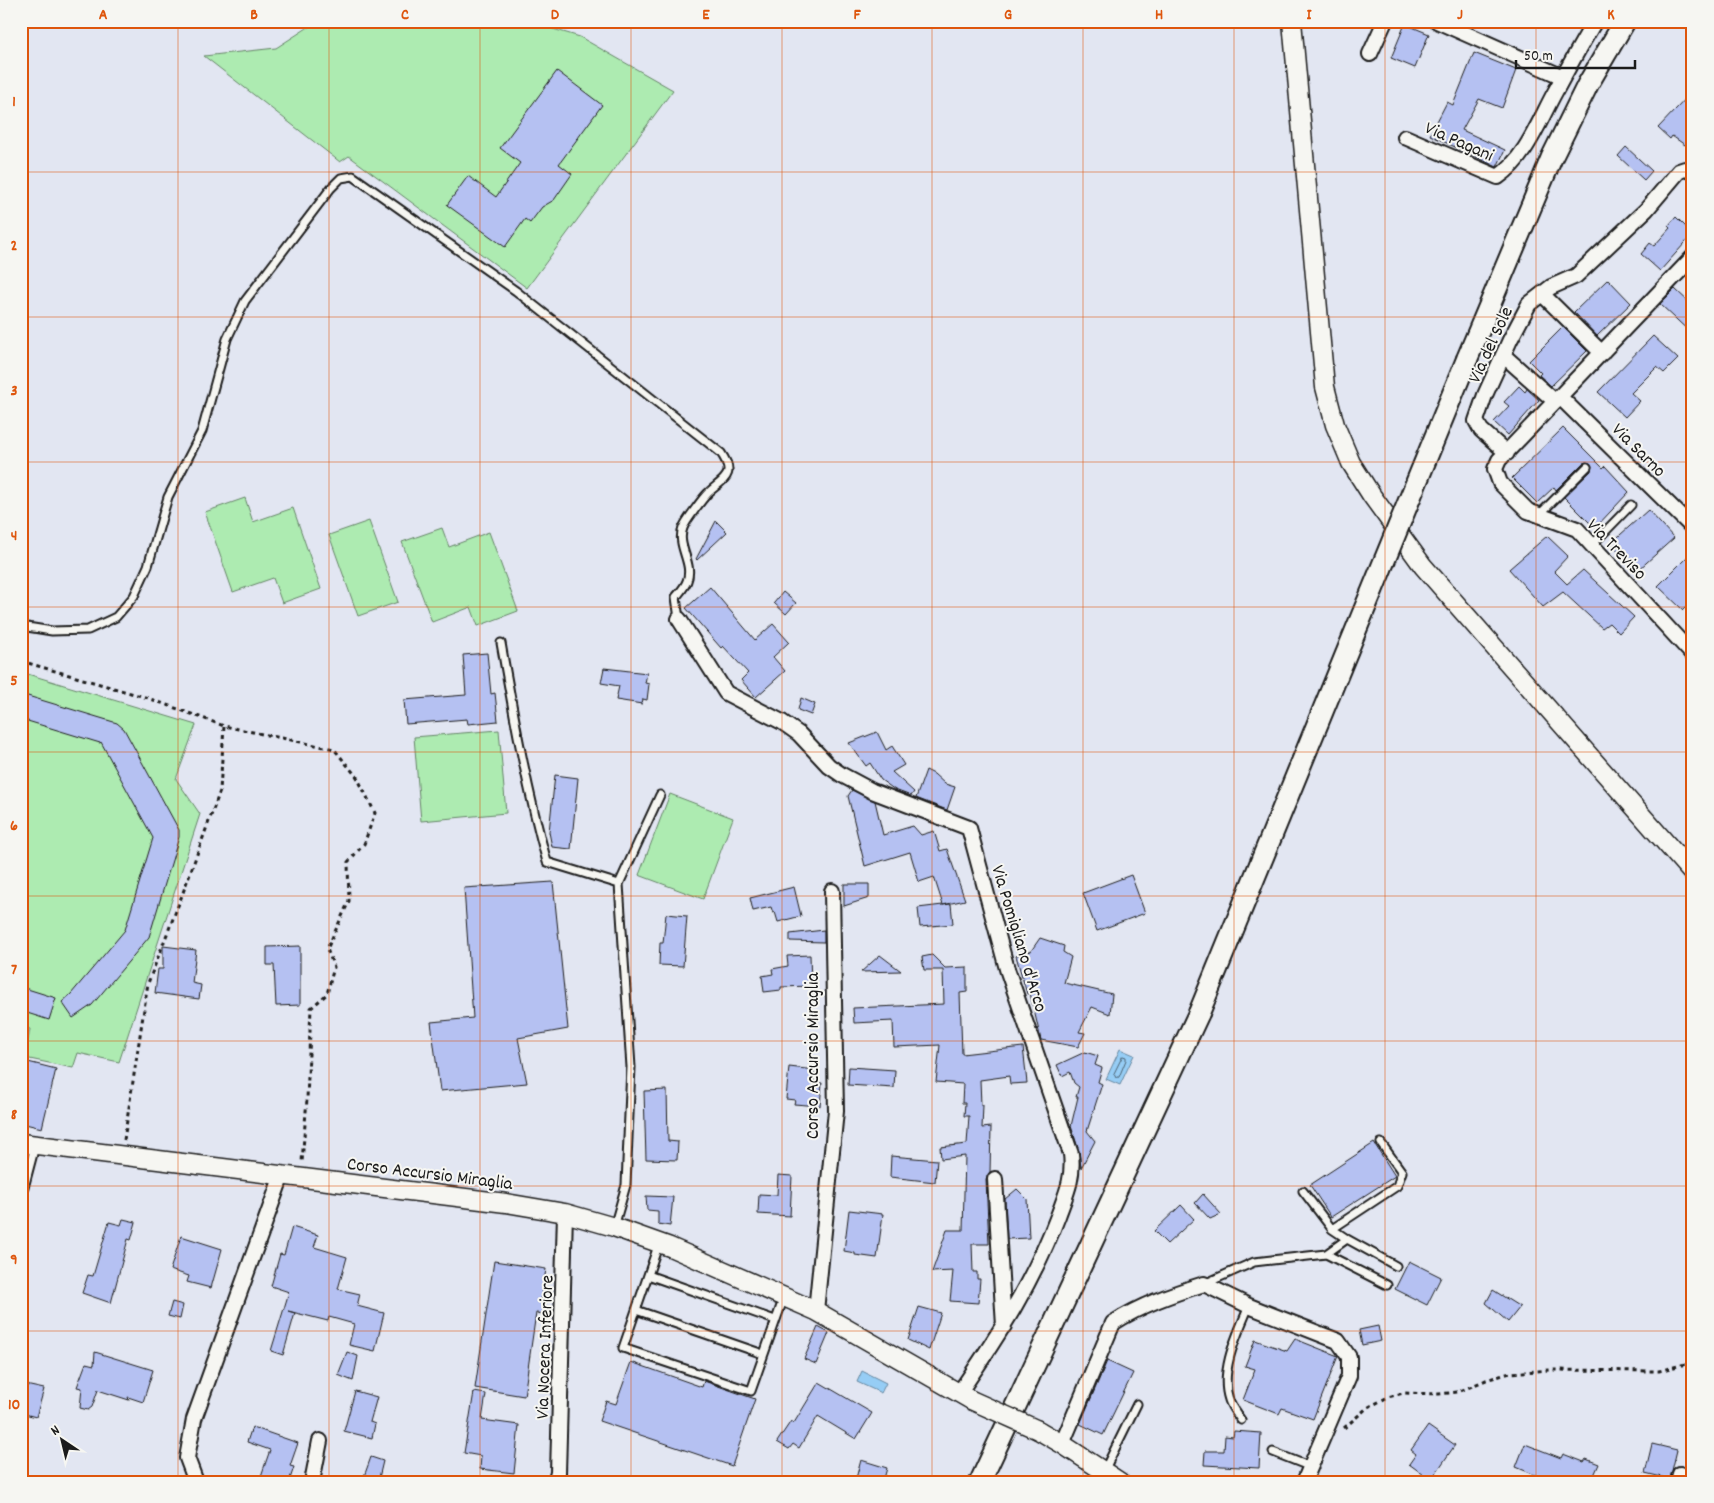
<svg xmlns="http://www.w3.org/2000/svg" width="1714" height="1503" viewBox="0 0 1714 1503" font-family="Dekko,sans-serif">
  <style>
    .green { fill: #adebb1; stroke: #648466 }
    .water { fill: #96cdf5; stroke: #65869e }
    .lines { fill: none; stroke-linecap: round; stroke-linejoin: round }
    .shore { stroke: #4d6373; stroke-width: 1 }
    .building { fill: #b5c1f2; stroke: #1c1c1c }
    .service-casing { stroke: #1c1c1c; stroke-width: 11 }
    .minor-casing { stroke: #1c1c1c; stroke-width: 18 }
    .tertiary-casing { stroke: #1c1c1c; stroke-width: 21 }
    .secondary-casing { stroke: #1c1c1c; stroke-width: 24 }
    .path { stroke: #1c1c1c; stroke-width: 3; stroke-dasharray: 4 4; stroke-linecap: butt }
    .service { stroke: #f6f6f2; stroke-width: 7 }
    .minor { stroke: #f6f6f2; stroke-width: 14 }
    .tertiary { stroke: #f6f6f2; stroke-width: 18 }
    .secondary { stroke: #f6f6f2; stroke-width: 20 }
    .tertiary-bridge-casing { stroke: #1c1c1c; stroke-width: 21; stroke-linecap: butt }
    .secondary-bridge-casing { stroke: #1c1c1c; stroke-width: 24; stroke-linecap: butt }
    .tertiary-bridge { stroke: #f6f6f2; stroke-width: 18 }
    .secondary-bridge { stroke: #f6f6f2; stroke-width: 20 }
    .grid { fill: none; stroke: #de560d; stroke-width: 1; stroke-opacity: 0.55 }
    .labels { text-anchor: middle; stroke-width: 4; stroke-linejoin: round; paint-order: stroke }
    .street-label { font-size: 19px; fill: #1c1c1c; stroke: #f6f6f2 }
    .neatline { fill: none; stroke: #de560d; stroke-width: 2 }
    .grid-label { font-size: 16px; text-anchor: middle; font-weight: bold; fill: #de560d }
  </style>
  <rect width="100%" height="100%" fill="#e2e6f2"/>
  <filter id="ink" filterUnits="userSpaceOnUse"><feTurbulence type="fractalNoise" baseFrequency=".02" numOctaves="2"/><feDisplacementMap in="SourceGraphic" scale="10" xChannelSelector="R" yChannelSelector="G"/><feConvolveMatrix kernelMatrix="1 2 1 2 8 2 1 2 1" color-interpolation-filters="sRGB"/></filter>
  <g filter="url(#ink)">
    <path class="green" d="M318 21H478L484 23 486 21H526L580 37 673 90 527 288 349 156 340 162 204 56 276 48Z
      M245 498 253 522 293 508 321 589 282 603 273 578 233 592 205 512Z
      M369 521 398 602 358 616 329 535Z
      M442 528 449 547 489 532 518 611 478 626 471 607 432 622 402 542Z
      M21 672 196 725 176 779 200 814 119 1062 78 1053 73 1068 25 1058 30 1029 21 1027Z
      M499 730 506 813 421 821 414 737Z
      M670 794 733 818 703 899 639 875Z"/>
    <path class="water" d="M1120 1049 1134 1055 1120 1085 1106 1079Z
      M862 1371 886 1383 881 1393 857 1382Z"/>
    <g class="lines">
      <path class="shore" d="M1123 1056 1126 1057V1060L1119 1077 1116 1078 1114 1074Z"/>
    </g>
    <path class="building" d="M1405 24 1429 34 1415 68 1391 58Z
      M1474 53 1516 70 1502 108 1479 99 1462 130 1505 150 1497 167 1430 135 1447 102 1453 105Z
      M557 71 602 105 559 164 572 174 554 200 542 207 530 223 525 219 505 247 447 205 468 176 496 197 520 163 500 148Z
      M1693 91V137L1685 145 1672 136 1670 139 1658 128Z
      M1626 147 1652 171 1644 180 1618 156Z
      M1676 217 1693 234 1660 271 1641 254 1650 243 1654 246 1670 228 1668 226Z
      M1608 279 1631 303 1597 336 1574 312Z
      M1675 289 1693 306V335L1660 304Z
      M1563 327 1587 351 1551 386 1539 375 1541 373 1529 361Z
      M1653 336 1678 359 1664 373 1657 367 1631 393 1640 401 1625 417 1598 392Z
      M1519 386 1525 392 1527 389 1539 400 1508 435 1494 422 1509 406 1504 402Z
      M1563 428 1603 468 1605 466 1629 492 1595 528 1564 497 1591 471 1592 466 1590 463 1586 462 1583 463 1556 490 1554 487 1537 503 1512 478Z
      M1648 510 1674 538 1637 571 1611 543Z
      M716 521 727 532 697 560 696 559Z
      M1547 536 1568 556 1554 571 1567 584 1583 570 1634 617 1619 633 1609 623 1602 628 1563 592 1543 607 1509 569Z
      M1693 551V600L1683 610 1658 586Z
      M710 587 755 640 773 624 789 642 773 657 785 671 756 697 741 680 748 673 723 646 721 648 686 608Z
      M783 592 796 603 786 614 774 603Z
      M487 653 491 694 495 693 498 721 468 724 467 719 406 724 404 700 466 695 463 655Z
      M604 668 647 673 645 683 649 684 647 700 643 699 642 704 616 700 619 686 601 683Z
      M21 694 117 723 124 729 179 830V837L149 937 92 1005 73 1018 62 1002 71 994 125 930 153 838 101 742 100 743 21 719Z
      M801 698 815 704 811 715 798 710Z
      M877 732 886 750 892 746 904 765 892 772 914 792 911 796 895 790 881 780 870 763 866 766 849 743Z
      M926 770 934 774 945 784 955 787 947 810 916 798Z
      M555 775 578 778 571 849 552 847 549 832Z
      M852 790 875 801 883 835 913 826 921 835 934 831 940 851 947 849 965 900 943 905 934 877 919 882 910 852 865 866 848 796Z
      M1131 875 1145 913 1097 931 1083 893Z
      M553 882 568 1029 518 1038 527 1083 440 1091 431 1022 473 1018 464 888Z
      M844 884H869V898L844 906Z
      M794 887 801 916 778 922 775 912 773 913 771 907 753 911 750 898Z
      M951 904 953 924 920 927 918 908Z
      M666 914 687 916 683 966 659 965 660 943H663Z
      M824 930V942L790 941V934Z
      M1040 938 1064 946 1063 952 1071 957 1064 983 1112 994 1110 1014 1092 1007 1079 1032 1085 1033 1078 1047 1041 1040 1030 993 1027 994 1016 956 1031 951Z
      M163 946 196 950 192 983 201 985 199 999 155 993 158 969H163Z
      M300 946V1005L276 1006 274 965H267V947Z
      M810 955 811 986 781 987V990L764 992 762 976 773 974 772 969 788 966 787 956Z
      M880 955 901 971 861 972Z
      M932 955 945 968 967 967V992L960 993 962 1054 1023 1047 1027 1083 1010 1084 1009 1076 980 1080 981 1105H983L982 1128 991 1127 990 1172 986 1180 989 1244H972L973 1272H977V1279H980L978 1303 950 1301 953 1271 932 1272 947 1230H963L965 1156 941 1159 940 1147 967 1144 969 1116H964L965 1103H962L963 1084 936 1082 940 1045 894 1047 893 1021 854 1023 853 1008 944 1004 943 970H924L922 957Z
      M21 987 56 998 49 1020 21 1011Z
      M1085 1052 1098 1056 1095 1065 1102 1068 1098 1082 1102 1084 1087 1131 1095 1141 1081 1168 1079 1151 1071 1126 1078 1097H1076L1079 1087 1074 1083 1070 1072 1062 1076 1057 1065Z
      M24 1061 56 1069 42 1128 21 1123V1070Z
      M789 1067 815 1070 814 1082 822 1083 820 1106 794 1104 795 1100 786 1099Z
      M849 1067 895 1070 894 1088 848 1085Z
      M667 1090 668 1141 678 1142 677 1160 646 1159 644 1091Z
      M1374 1143 1395 1176 1331 1217 1310 1185Z
      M891 1156 937 1160 935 1182 890 1177Z
      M778 1175 792 1176 790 1216 758 1214 759 1194 777 1195Z
      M1017 1189 1027 1199 1029 1238 1007 1239 1005 1199Z
      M1203 1194 1221 1214 1210 1219 1195 1203Z
      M646 1196 673 1197 670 1226 658 1224V1211L647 1210Z
      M1181 1205 1194 1219 1167 1244 1154 1231Z
      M849 1210 883 1214 877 1258 855 1255V1253L844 1251Z
      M123 1219 136 1222 131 1240 128 1239 111 1303 82 1293 88 1275 93 1276 109 1222 121 1225Z
      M292 1227 318 1235 314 1247 347 1257 338 1289 360 1294 357 1306 384 1313 375 1351 349 1345 354 1324 329 1317 328 1321 288 1311 295 1313 283 1355 271 1351 289 1292 271 1286 280 1254 284 1255Z
      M181 1236 222 1249 211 1288 187 1282 189 1276 170 1270Z
      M494 1261 546 1269 541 1302H546L544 1314 536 1313 524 1396 475 1388Z
      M1409 1261 1441 1277 1427 1305 1395 1289Z
      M1493 1290 1520 1307 1508 1322 1486 1303Z
      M172 1302 183 1305 180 1319 168 1316Z
      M919 1307 941 1313 929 1350 908 1340Z
      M1378 1326 1381 1341 1362 1345 1359 1330Z
      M818 1327 829 1333 816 1364 804 1359Z
      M1295 1339 1338 1356 1313 1419 1282 1408 1279 1414 1243 1400 1255 1369 1245 1366 1255 1340 1287 1351Z
      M95 1352 153 1370 143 1402 128 1397 129 1400 98 1390 92 1407 88 1410 80 1408 82 1388 77 1387 86 1363 94 1365Z
      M347 1352 358 1356 353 1381 338 1375Z
      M1107 1361 1133 1373 1103 1435 1080 1424Z
      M631 1362 702 1387 704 1381 755 1399 732 1466 599 1421 606 1401 616 1404Z
      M819 1382 872 1413 856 1439 818 1416 799 1448 793 1444 789 1449 777 1442 791 1421 794 1423Z
      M21 1384 44 1389 36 1417 21 1413Z
      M355 1391 377 1397 370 1422 375 1424 372 1438 344 1431Z
      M474 1392 486 1394 482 1420 519 1425 514 1473 480 1469 481 1456 464 1453Z
      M1428 1426 1455 1445 1431 1480 1409 1464 1416 1454 1411 1450Z
      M252 1427 298 1443 290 1466 294 1467 289 1482H259L270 1450 247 1442Z
      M1234 1431 1261 1433 1259 1468 1204 1465 1205 1451H1224L1225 1436 1233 1437Z
      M1525 1444 1561 1458 1563 1454 1584 1462 1586 1459 1599 1464 1591 1482H1552L1516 1467Z
      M1652 1444 1677 1450 1670 1479 1645 1473Z
      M371 1457 383 1461 378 1482H362Z
      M861 1460 887 1468 883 1482H855Z"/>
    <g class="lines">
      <g class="service-casing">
        <path id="service" d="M1539 515 1587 467
          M1592 545 1631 505
          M21 626 52 631 88 630 116 617 134 596 148 566 168 497 202 431 227 339 245 301 331 188 341 178 353 176 516 291 721 453C737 476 723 479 708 493 703 498 685 522 683 528 676 546 694 563 687 581 685 587 680 592 676 597L679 619
          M501 643C514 717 527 790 547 862L619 884 631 1067 626 1185 614 1227
          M619 884 660 795
          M1303 1191 1332 1229
          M21 1199 35 1146
          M1347 1239 1332 1229 1397 1186 1402 1172 1381 1143
          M659 1243 623 1348 751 1391 784 1297
          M1326 1254 1347 1239 1396 1266
          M648 1275 775 1320
          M1204 1284 1254 1262 1326 1254 1387 1285
          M636 1310 763 1354
          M1241 1420C1237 1414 1231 1407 1229 1400 1219 1370 1238 1333 1249 1306
          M1273 1452 1311 1467
          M1104 1471 1137 1404
          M1226 1482 1229 1479"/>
      </g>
      <g class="minor-casing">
        <path id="minor" d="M1437 21 1563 77
          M1370 54 1385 21
          M1405 137 1498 177C1526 158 1539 121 1555 92 1568 68 1581 44 1595 21
          M1693 257 1499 460 1495 469 1500 483 1528 511 1577 529 1693 655
          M1542 294 1602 353
          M1503 355 1549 396
          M1560 397 1693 528
          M1507 453 1481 430 1476 421 1485 395 1510 340 1529 304 1551 287 1576 276 1646 210 1679 171 1685 169 1693 170
          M679 619 726 693 782 722 799 734 829 766 842 775 872 791 969 828 1007 969 1071 1154C1074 1178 1066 1194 1058 1216 1033 1282 998 1336 959 1393
          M995 1179 1004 1326
          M816 1311 836 1111 832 891
          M1062 1444 1113 1323C1141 1305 1172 1294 1204 1284L1249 1306 1338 1341 1349 1357V1376L1304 1482
          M196 1482 187 1458 194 1419 282 1175
          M312 1482 320 1441
          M555 1482 558 1473 565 1213
          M1678 1482 1680 1474"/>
      </g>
      <g class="tertiary-casing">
        <path id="tertiary" d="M1292 21 1325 387 1335 425 1351 463 1372 496 1423 566 1693 874
          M21 1143 506 1203 565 1213 614 1227 670 1247 816 1311 971 1400
          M1038 1430 1062 1444 1120 1482"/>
      </g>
      <g class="secondary-casing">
        <path id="secondary" d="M1467 359 1552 157 1588 84 1625 21
          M980 1482 1199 1013"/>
      </g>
      <path class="path" d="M21 661 148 698 224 726 334 749 357 777 375 813 364 844 348 862 349 901 327 949 334 967 327 994 311 1008 307 1099 302 1162
        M124 1140 148 983 181 898 220 791 224 726
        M1344 1428 1367 1408 1388 1397 1403 1393 1439 1394 1458 1392 1486 1380 1510 1373 1550 1370 1659 1371 1693 1362"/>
      <use href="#service" class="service"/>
      <use href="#minor" class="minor"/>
      <use href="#tertiary" class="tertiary"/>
      <use href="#secondary" class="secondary"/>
      <g class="tertiary-bridge-casing">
        <path id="tertiary-bridge" d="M971 1400 1038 1430"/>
      </g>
      <g class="secondary-bridge-casing">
        <path id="secondary-bridge" d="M1199 1013 1467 359"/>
      </g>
      <use href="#tertiary-bridge" class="tertiary-bridge"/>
      <use href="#secondary-bridge" class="secondary-bridge"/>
    </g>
  </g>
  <path class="grid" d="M178 21V1482M329 21V1482M480 21V1482M631 21V1482M782 21V1482M932 21V1482M1083 21V1482M1234 21V1482M1385 21V1482M1536 21V1482M21 172H1693M21 317H1693M21 462H1693M21 607H1693M21 752H1693M21 896H1693M21 1041H1693M21 1186H1693M21 1331H1693"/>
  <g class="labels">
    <g class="street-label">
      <text transform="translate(1460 140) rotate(24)" y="7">Via Pagani</text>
      <text transform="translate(1489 344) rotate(-65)" y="7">Via del Sole</text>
      <text transform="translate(1640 449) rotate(45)" y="7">Via Sarno</text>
      <text transform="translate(1618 548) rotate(46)" y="7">Via Treviso</text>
      <text transform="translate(1021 938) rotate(73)" y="7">Via Pomigliano d'Arco</text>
      <text transform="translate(811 1056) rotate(-90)" y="7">Corso Accursio Miraglia</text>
      <text transform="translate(430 1172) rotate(7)" y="7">Corso Accursio Miraglia</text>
      <text transform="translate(543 1347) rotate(-88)" y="7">Via Nocera Inferiore</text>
    </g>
  </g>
  <rect width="1714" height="1503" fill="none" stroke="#f6f6f2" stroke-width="55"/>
  <g transform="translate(62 1440) rotate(325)" stroke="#f6f6f2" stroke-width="4" paint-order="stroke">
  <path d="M0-4L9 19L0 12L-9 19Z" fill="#1c1c1c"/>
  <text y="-8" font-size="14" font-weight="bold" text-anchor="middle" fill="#1c1c1c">N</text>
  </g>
  <path d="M1516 60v8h119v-8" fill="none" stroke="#1c1c1c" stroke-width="2.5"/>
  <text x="1524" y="60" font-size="15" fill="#1c1c1c" stroke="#f6f6f2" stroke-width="4" paint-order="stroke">50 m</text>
  <rect x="28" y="28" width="1658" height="1448" class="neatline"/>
  <g class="grid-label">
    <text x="103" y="19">A</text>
    <text x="254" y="19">B</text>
    <text x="405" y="19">C</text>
    <text x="555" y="19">D</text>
    <text x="706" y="19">E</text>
    <text x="857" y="19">F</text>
    <text x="1008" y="19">G</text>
    <text x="1159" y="19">H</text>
    <text x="1309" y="19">I</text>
    <text x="1460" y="19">J</text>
    <text x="1611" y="19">K</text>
    <text x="14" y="106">1</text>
    <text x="14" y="250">2</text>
    <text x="14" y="395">3</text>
    <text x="14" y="540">4</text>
    <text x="14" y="685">5</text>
    <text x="14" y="830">6</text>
    <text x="14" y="974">7</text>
    <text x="14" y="1119">8</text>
    <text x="14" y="1264">9</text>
    <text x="14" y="1409">10</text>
  </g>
</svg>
